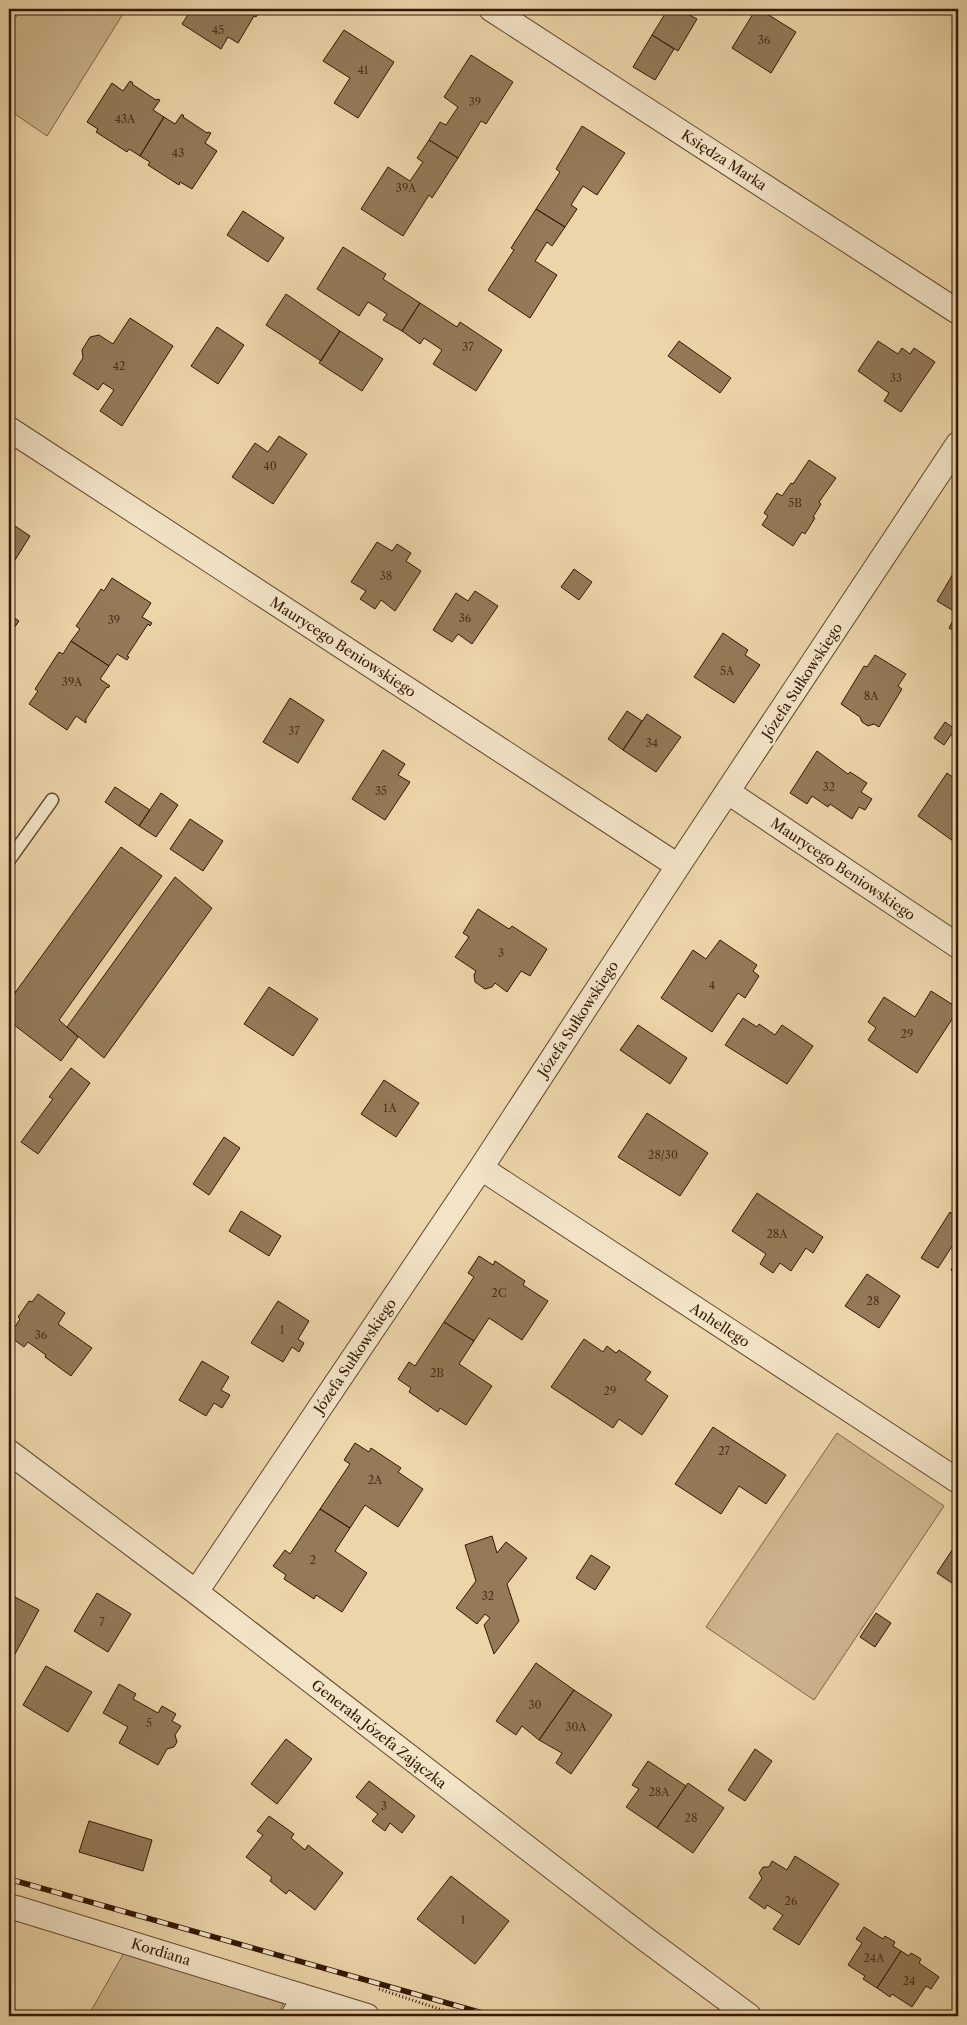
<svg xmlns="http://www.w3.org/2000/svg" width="967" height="2025" viewBox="0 0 967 2025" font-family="'Libre Caslon Text',serif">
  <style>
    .green { fill: #cdb58d; stroke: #806648 }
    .building { fill: #947a59; stroke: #331702 }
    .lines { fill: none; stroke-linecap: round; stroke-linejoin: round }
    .service-casing { stroke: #62462c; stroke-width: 15 }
    .minor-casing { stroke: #62462c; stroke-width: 26 }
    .path { stroke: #331702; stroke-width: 3; stroke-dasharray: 1 2.5; stroke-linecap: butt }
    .service { stroke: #f3e4c8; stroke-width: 12 }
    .minor { stroke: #f3e4c8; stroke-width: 24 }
    .rail-casing { stroke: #331702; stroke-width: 5.5 }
    .rail { stroke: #f3e4c8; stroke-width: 4; stroke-dasharray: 11; stroke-linecap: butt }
    .labels { text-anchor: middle; stroke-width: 5; stroke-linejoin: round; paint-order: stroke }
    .number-label { font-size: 11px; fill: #4b3018 }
    .street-label { font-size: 14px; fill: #331702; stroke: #f3e4c8 }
  </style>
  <rect width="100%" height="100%" fill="#edd5aa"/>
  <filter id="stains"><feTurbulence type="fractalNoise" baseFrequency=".004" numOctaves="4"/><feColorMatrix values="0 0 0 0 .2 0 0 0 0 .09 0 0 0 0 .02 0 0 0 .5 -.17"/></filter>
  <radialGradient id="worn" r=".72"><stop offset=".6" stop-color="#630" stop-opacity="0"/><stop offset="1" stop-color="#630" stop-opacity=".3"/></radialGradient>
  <path class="green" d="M21 9H126L47 136 9 110V29Z
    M837 1433 944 1506 814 1700 706 1627Z
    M125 1951 286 2000 276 2016H88Z"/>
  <path class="building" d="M187 9H250L258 14 256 17 254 16 238 43 228 37 221 49 182 24 189 13 186 11Z
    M668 9H678L697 19 678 51 652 35Z
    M756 9H759L796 32 771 73 732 48Z
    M344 30 394 62 358 118 334 103 350 78 323 61Z
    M652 35 674 49 655 80 633 67Z
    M471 55 513 82 486 124 481 121 458 158 429 140 440 122 446 125 458 107 444 97Z
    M130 81 133 83 132 84 156 100 157 99 160 100 153 110 164 117 140 156 129 149 127 152 96 132 98 129 87 122 112 83 123 91Z
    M182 114 184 116 183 117 207 133 208 132 211 133 205 143 217 151 192 189 180 182 179 185 148 165 150 162 140 156 164 117 175 124Z
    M582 126 625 153 597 195 583 186 571 205 577 209 565 227 536 209 560 172 556 169Z
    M429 140 458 158 432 198 429 195 403 236 361 209 388 167 410 181 423 162 417 158Z
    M536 209 565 227 552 246 547 242 535 261 557 275 530 318 488 290 514 250 511 248Z
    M243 211 284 238 268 262 227 235Z
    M343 247 386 274 383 279 420 303 402 331 383 320 387 314 368 302 359 316 317 289Z
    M286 294 340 331 321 361 266 325Z
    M420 303 457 327 460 322 502 350 476 391 433 364 442 350 424 338 420 344 402 331Z
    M130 318 173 346 122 426 100 411 114 390 103 383 98 390 73 374 83 358 82 350 90 337 99 335 113 344Z
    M217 327 244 345 218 384 191 366Z
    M340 331 383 359 362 391 319 363Z
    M679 341 731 378 720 393 668 356Z
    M878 341 898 354 902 348 910 354 914 348 935 362 901 412 884 401 889 393 858 371Z
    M279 436 307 454 273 504 232 477 255 443 268 452Z
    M809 460 836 478 819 502 821 504 813 517 815 518 805 534 802 532 793 546 762 525 768 516 764 513 777 493 782 496 791 483 793 484Z
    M9 522 30 536 10 568 9 567Z
    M377 542 392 551 397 544 411 553 406 561 421 571 395 611 381 600 375 609 360 599 366 591 351 582Z
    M574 569 592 582 579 600 561 587Z
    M954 572 958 575V633L949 628 957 613 937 601Z
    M112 578 151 603 142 617 152 623 150 626 148 624 127 656 129 657 127 660 117 654 109 666 71 641 80 629 76 626 101 589 104 591Z
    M475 591 498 606 472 644 458 634 452 642 433 630 456 593 468 601Z
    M9 614 19 621 9 635Z
    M723 633 748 650 745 655 760 665 734 703 694 677Z
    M71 641 109 666 100 679 110 686 108 688 107 687 86 719V723L76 716 67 730 29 704 38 691 35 689 59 652 63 654Z
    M875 655 906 674 898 686 902 689 879 727 874 724 868 726 862 722 860 717 841 704 864 666 867 667Z
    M290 698 324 720 298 763 263 742Z
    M627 711 642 721 623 750 608 739Z
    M647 714 681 737 656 772 623 750Z
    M945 722 955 729 944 745 934 738Z
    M383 750 405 764 398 775 410 782 385 820 352 799Z
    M817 751 848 774 850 772 867 783 861 792 872 799 865 810 859 807 852 819 830 804 828 807 812 796 807 804 790 793Z
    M947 773 958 781V833L953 841 918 816Z
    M115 787 150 810 139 826 105 802Z
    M161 793 178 805 156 837 139 826Z
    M190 819 223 841 203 871 170 849Z
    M121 847 162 876 59 1020 78 1037 61 1061 9 1021V1001Z
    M175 877 212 908 104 1058 67 1027Z
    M478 909 509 929 512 926 547 949 530 976 521 971 507 992 495 983 492 987 485 989 475 982 474 975 476 971 455 957 469 937 463 933Z
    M720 940 757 965 753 971 759 976 745 998 738 993 712 1032 661 998 693 950 706 959Z
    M9 987 16 992 9 1001Z
    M269 987 318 1019 293 1056 244 1024Z
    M931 991 958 1008V1010L917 1073 868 1040 876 1028 868 1022 884 997 915 1017Z
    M743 1018 757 1027 759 1024 775 1035 782 1025 813 1046 787 1084 725 1045Z
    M638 1025 687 1058 670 1084 620 1050Z
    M71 1068 90 1083 38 1154 21 1142 53 1099 49 1097Z
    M384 1080 419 1103 396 1137 361 1114Z
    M647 1113 708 1153 680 1196 618 1157Z
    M224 1137 240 1148 209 1195 193 1184Z
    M757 1193 823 1237 813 1253 806 1248 791 1271 780 1263 773 1273 760 1264 766 1254 732 1231Z
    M241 1211 281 1236 269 1256 229 1231Z
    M950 1212 958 1218V1237L938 1268 921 1258Z
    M479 1256 493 1265 495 1261 525 1281 523 1285 548 1301 522 1340 489 1318 474 1341 444 1322 474 1277 468 1273Z
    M958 1259V1275L951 1270Z
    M867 1274 900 1296 879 1328 845 1306Z
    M38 1294 65 1313 58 1324 92 1348 71 1376 45 1357 46 1355 28 1342 24 1347 9 1336 20 1319 18 1317 29 1301 32 1302Z
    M278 1301 309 1321 298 1339 304 1343 299 1352 292 1347 283 1362 251 1343Z
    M444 1322 474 1341 459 1364 492 1386 466 1425 440 1408 438 1412 409 1392 411 1388 398 1379 409 1362 415 1366Z
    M584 1339 603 1352 607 1346 616 1353 619 1350 651 1372 645 1380 668 1396 642 1435 619 1419 613 1428 551 1387Z
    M202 1361 229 1377 221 1390 230 1395 222 1408 214 1403 206 1416 179 1400Z
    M713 1427 786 1475 766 1504 739 1486 721 1514 675 1484Z
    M355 1443 369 1452 371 1448 401 1468 398 1472 423 1489 398 1527 365 1505 350 1528 320 1509 350 1464 344 1460Z
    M320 1509 350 1528 335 1551 367 1573 342 1612 316 1595 314 1599 284 1579 286 1575 273 1566 285 1550 290 1554Z
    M492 1536 497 1553 506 1542 527 1558 507 1584 519 1621 494 1654 484 1625 490 1618 485 1614 477 1624 456 1608 476 1581 465 1545Z
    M958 1541V1587L937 1573Z
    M591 1555 610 1567 595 1590 576 1578Z
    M97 1593 131 1614 108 1652 74 1631Z
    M15 1597 39 1610 9 1665V1610Z
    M876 1613 891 1623 875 1647 860 1637Z
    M536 1663 574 1690 539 1740 522 1726 516 1735 496 1721Z
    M46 1666 92 1692 68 1732 23 1705Z
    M119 1684 136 1694 133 1699 158 1713 162 1706 176 1714 172 1721 181 1726 175 1735 177 1742 174 1747 167 1749 158 1765 119 1743 128 1727 103 1713Z
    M574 1690 612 1715 571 1774 556 1763 562 1753 539 1740Z
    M286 1739 312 1759 277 1804 251 1784Z
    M755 1749 772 1761 745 1801 728 1790Z
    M648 1761 686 1786 657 1828 626 1807 639 1789 632 1785Z
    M369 1781 415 1816 402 1833 390 1823 385 1831 372 1821 378 1814 356 1797Z
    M688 1783 724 1808 693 1853 657 1828Z
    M269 1816 294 1834 291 1838 305 1850 308 1845 343 1873 315 1910 289 1890 286 1894 270 1881 272 1877 246 1857 263 1835 257 1831Z
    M89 1821 152 1840 143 1871 79 1852Z
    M795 1856 839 1884 799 1945 773 1929 783 1915 767 1905 765 1909 749 1898 762 1878 759 1873 763 1867H769L772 1861 787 1870Z
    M451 1876 509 1921 475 1964 417 1919Z
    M864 1927 883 1939 885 1936 895 1942 893 1946 901 1951 877 1988 863 1979 865 1976 848 1965 862 1943 856 1939Z
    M901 1951 909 1956 911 1953 921 1959 919 1963 939 1977 931 1989 926 1986 912 2007 892 1994 890 1997 877 1988Z"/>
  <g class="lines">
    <g class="service-casing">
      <path id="service" d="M9 860 52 800"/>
    </g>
    <g class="minor-casing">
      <path id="minor" d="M491 9 958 312
        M9 429 678 866
        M728 792 958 946
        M481 1168 958 1481
        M9 1452 196 1592 644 1938 749 2016
        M196 1592 481 1168 678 866 958 444
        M16 1908 305 1997
        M293 2016 305 1997 367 2016"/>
    </g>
    <path class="path" d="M379 1989 460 2016"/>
    <use href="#service" class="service"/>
    <use href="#minor" class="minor"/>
    <g class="rail-casing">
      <path id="rail" d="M9 1879 493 2016"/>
    </g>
    <use href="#rail" class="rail"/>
  </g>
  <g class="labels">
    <g class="number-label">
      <text x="218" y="34">45</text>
      <text x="764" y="44">36</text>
      <text x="363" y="74">41</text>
      <text x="475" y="106">39</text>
      <text x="125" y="123">43A</text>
      <text x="178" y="157">43</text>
      <text x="406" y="192">39A</text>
      <text x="468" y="351">37</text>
      <text x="119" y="370">42</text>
      <text x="896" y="382">33</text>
      <text x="270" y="470">40</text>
      <text x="795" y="507">5B</text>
      <text x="386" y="580">38</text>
      <text x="465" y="622">36</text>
      <text x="114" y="624">39</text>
      <text x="727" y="675">5A</text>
      <text x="72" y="686">39A</text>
      <text x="871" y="700">8A</text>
      <text x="294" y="735">37</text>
      <text x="652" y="747">34</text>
      <text x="829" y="791">32</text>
      <text x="381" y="795">35</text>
      <text x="501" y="957">3</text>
      <text x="712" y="989">4</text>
      <text x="907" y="1038">29</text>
      <text x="390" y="1112">1A</text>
      <text x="663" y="1159">28/30</text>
      <text x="777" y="1238">28A</text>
      <text x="499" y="1297">2C</text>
      <text x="873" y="1305">28</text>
      <text x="282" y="1334">1</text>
      <text x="41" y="1339">36</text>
      <text x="437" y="1377">2B</text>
      <text x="610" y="1395">29</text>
      <text x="724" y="1455">27</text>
      <text x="375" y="1484">2A</text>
      <text x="313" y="1564">2</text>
      <text x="488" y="1600">32</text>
      <text x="102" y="1626">7</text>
      <text x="535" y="1709">30</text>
      <text x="149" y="1727">5</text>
      <text x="576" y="1731">30A</text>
      <text x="659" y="1796">28A</text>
      <text x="384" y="1810">3</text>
      <text x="691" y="1822">28</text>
      <text x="791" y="1905">26</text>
      <text x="463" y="1924">1</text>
      <text x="874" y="1962">24A</text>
      <text x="909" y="1985">24</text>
    </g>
    <g class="street-label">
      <text transform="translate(724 160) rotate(33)" y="5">Księdza Marka</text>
      <text transform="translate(343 647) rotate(33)" y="5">Maurycego Beniowskiego</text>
      <text transform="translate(802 681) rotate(-57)" y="5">Józefa Sułkowskiego</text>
      <text transform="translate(843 869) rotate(34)" y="5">Maurycego Beniowskiego</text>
      <text transform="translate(578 1019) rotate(-57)" y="5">Józefa Sułkowskiego</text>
      <text transform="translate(720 1325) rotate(33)" y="5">Anhellego</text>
      <text transform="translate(355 1356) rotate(-56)" y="5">Józefa Sułkowskiego</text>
      <text transform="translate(379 1734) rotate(38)" y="5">Generała Józefa Zajączka</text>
      <text transform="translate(161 1952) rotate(17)" y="5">Kordiana</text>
    </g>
  </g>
  <rect width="967" height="2025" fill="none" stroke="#edd5aa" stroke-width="30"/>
  <rect x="10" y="10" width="947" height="2005" fill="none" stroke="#331702" stroke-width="2.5"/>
  <rect x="15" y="15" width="937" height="1995" fill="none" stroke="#331702"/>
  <rect width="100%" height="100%" filter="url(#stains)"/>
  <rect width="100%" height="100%" fill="url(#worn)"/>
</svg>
